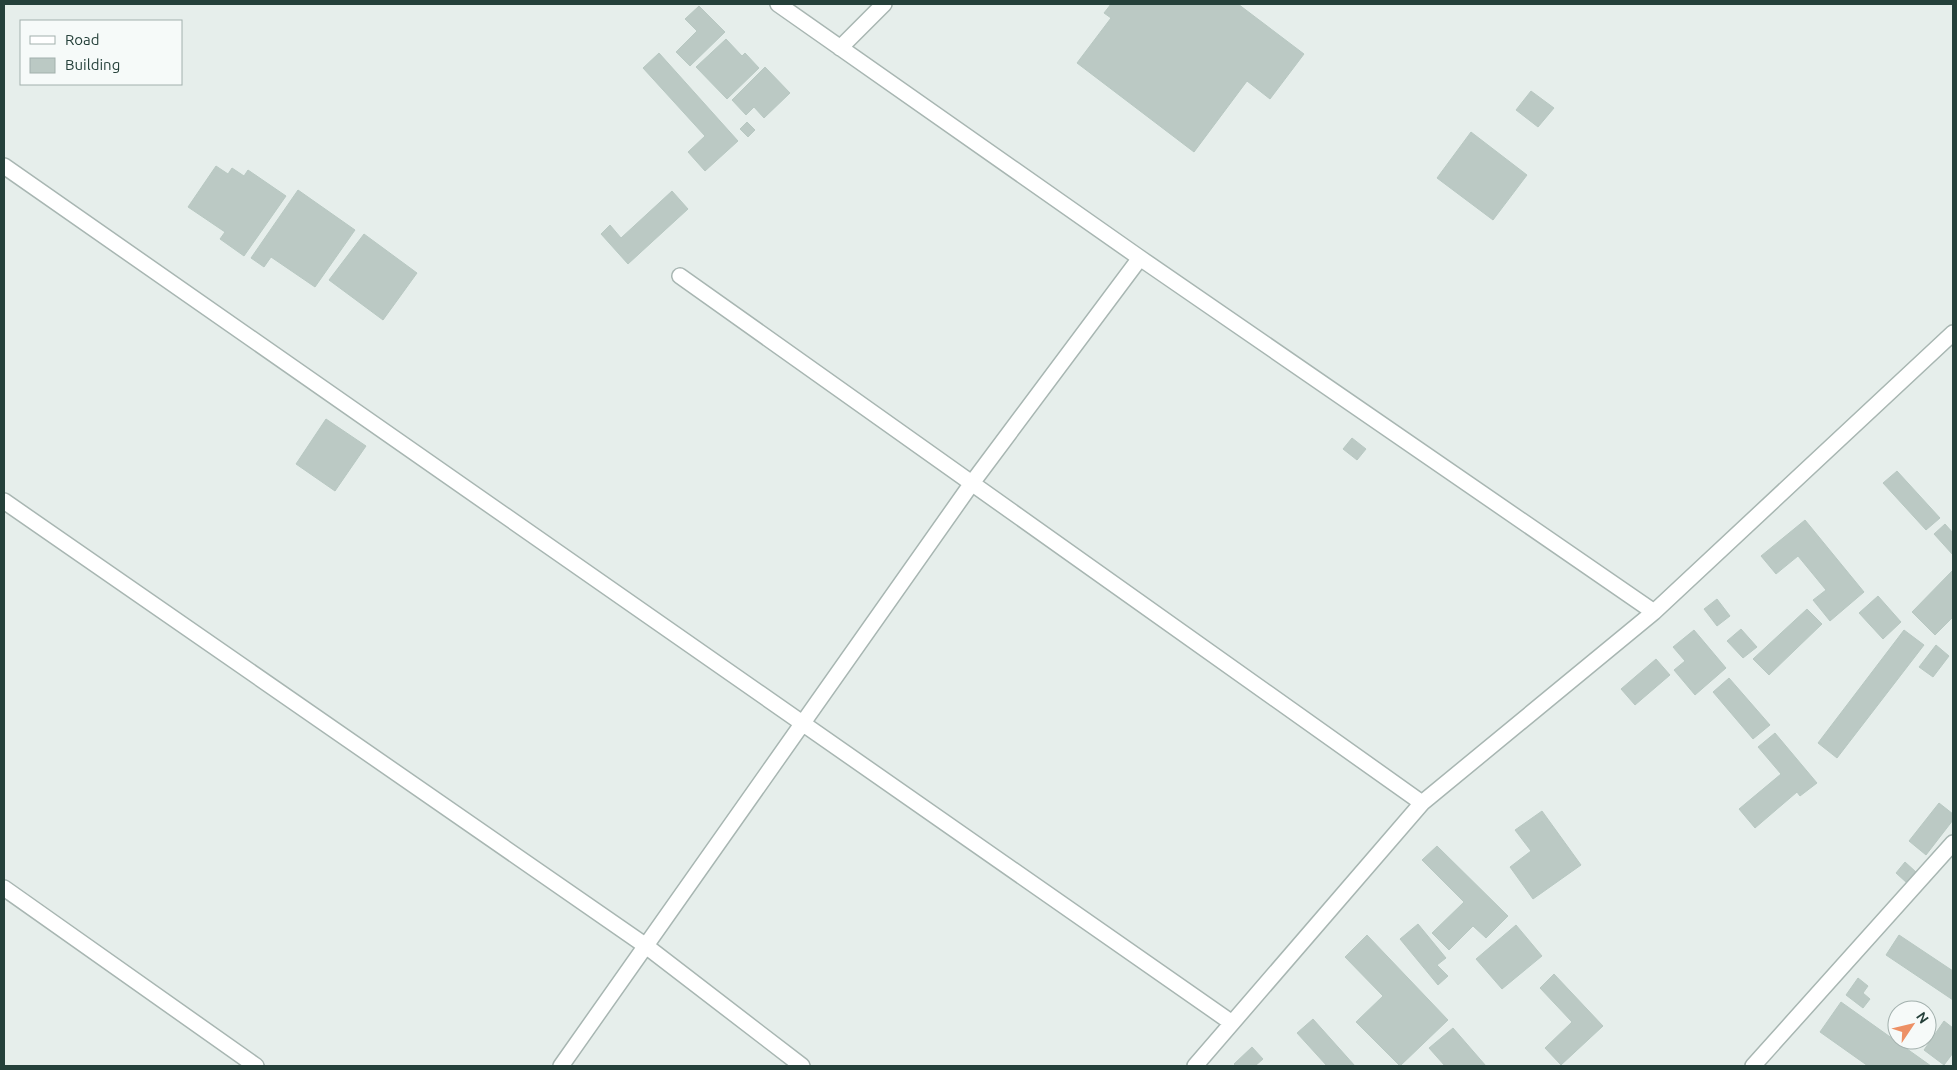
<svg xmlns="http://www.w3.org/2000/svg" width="1957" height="1070" viewBox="0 0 1957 1070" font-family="Ubuntu,sans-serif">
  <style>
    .building { fill: #bbc9c4; stroke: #b8c8c2 }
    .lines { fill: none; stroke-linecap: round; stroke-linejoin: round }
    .street-casing { stroke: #a8b6b2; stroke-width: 18 }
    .street { stroke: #fff; stroke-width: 15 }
  </style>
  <rect width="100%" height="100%" fill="#e6eeeb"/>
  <path class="building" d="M1111 4H1238L1304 54 1270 99 1247 81 1194 152 1077 63 1111 18 1104 13Z
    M699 6 725 32 690 66 676 52 697 31 685 19Z
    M726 39 742 56 745 53 759 68 727 99 696 67Z
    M659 53 738 141 705 171 688 152 705 136 643 68Z
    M765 67 790 93 764 118 754 107 746 115 732 100Z
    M1531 91 1554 108 1538 127 1516 110Z
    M747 122 755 130 748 137 740 129Z
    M1471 132 1527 175 1493 220 1437 178Z
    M216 166 228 174 232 168 244 176 248 170 286 196 244 256 220 239 225 232 188 207Z
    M298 190 355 230 315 287 271 257 264 267 251 258Z
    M672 191 688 209 628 264 601 234 610 225 621 238Z
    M364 234 417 273 383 320 329 280Z
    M326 419 366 446 335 491 296 464Z
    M1352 438 1366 449 1357 460 1343 449Z
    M1897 471 1940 518 1926 530 1883 483Z
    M1805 520 1864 592 1830 621 1813 600 1826 590 1798 556 1776 574 1761 556Z
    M1945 524 1953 533V555L1934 534Z
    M1953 570V617L1935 635 1912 612Z
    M1878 596 1901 622 1883 639 1859 613Z
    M1717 599 1730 616 1717 626 1704 609Z
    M1807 609 1822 624 1769 675 1753 659Z
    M1741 629 1757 647 1743 658 1727 641Z
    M1694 630 1726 668 1695 695 1674 670 1685 661 1673 647Z
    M1904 630 1924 645 1837 758 1818 743Z
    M1936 645 1949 656 1933 677 1919 667Z
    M1656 659 1670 675 1635 705 1621 689Z
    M1729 678 1770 725 1753 739 1713 692Z
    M1775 733 1817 783 1800 796 1797 792 1755 828 1739 809 1781 774 1758 747Z
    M1939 803 1953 814V820L1926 855 1909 841Z
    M1542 811 1581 865 1533 899 1510 867 1531 851 1515 830Z
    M1437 846 1508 916 1486 938 1473 926 1449 950 1432 933 1464 902 1422 860Z
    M1905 862 1916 872 1907 883 1896 873Z
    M1418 924 1446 958 1437 965 1448 976 1438 985 1400 939Z
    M1516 925 1542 956 1502 989 1476 959Z
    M1367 935 1448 1020 1400 1066 1356 1022 1383 996 1345 957Z
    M1899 935 1953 971V1000L1886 955Z
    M1554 974 1603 1026 1561 1065 1545 1048 1572 1022 1540 988Z
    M1858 978 1868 986 1863 993 1870 999 1863 1008 1846 995Z
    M1841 1002 1931 1066H1868L1820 1032Z
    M1313 1019 1355 1066H1327L1297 1033Z
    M1944 1021 1953 1028V1053L1944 1065 1924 1050Z
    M1453 1028 1486 1066H1445L1429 1048Z
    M1252 1047 1263 1059 1255 1066H1236L1234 1064Z"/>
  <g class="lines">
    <g class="street-casing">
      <path id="street" d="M778 4 1140 258 1654 612
        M840 48 884 4
        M4 166 1232 1023
        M680 276 1422 803
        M4 501 646 946 802 1066
        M4 888 256 1066
        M561 1066 972 483 1140 258
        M1195 1066 1422 803 1654 612 1953 333
        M1753 1066 1953 843"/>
    </g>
    <use href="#street" class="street"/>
  </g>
  <rect width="1957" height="1070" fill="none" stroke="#25403a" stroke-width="10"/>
  <rect x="20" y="20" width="162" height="65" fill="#f6faf9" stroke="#a2b0ad"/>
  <rect x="30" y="36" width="25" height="8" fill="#ffffff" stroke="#a2b0ad"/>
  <text x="65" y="45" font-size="15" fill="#25403a">Road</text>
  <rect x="30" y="58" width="25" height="15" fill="#bbc9c4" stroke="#a2b0ad"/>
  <text x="65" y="70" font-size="15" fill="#25403a">Building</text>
  <g transform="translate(1912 1025) rotate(55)"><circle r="24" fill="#f6faf9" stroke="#a2b0ad"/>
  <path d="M0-4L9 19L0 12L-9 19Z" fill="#ed9065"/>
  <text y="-8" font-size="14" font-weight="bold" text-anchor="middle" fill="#25403a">N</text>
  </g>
</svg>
